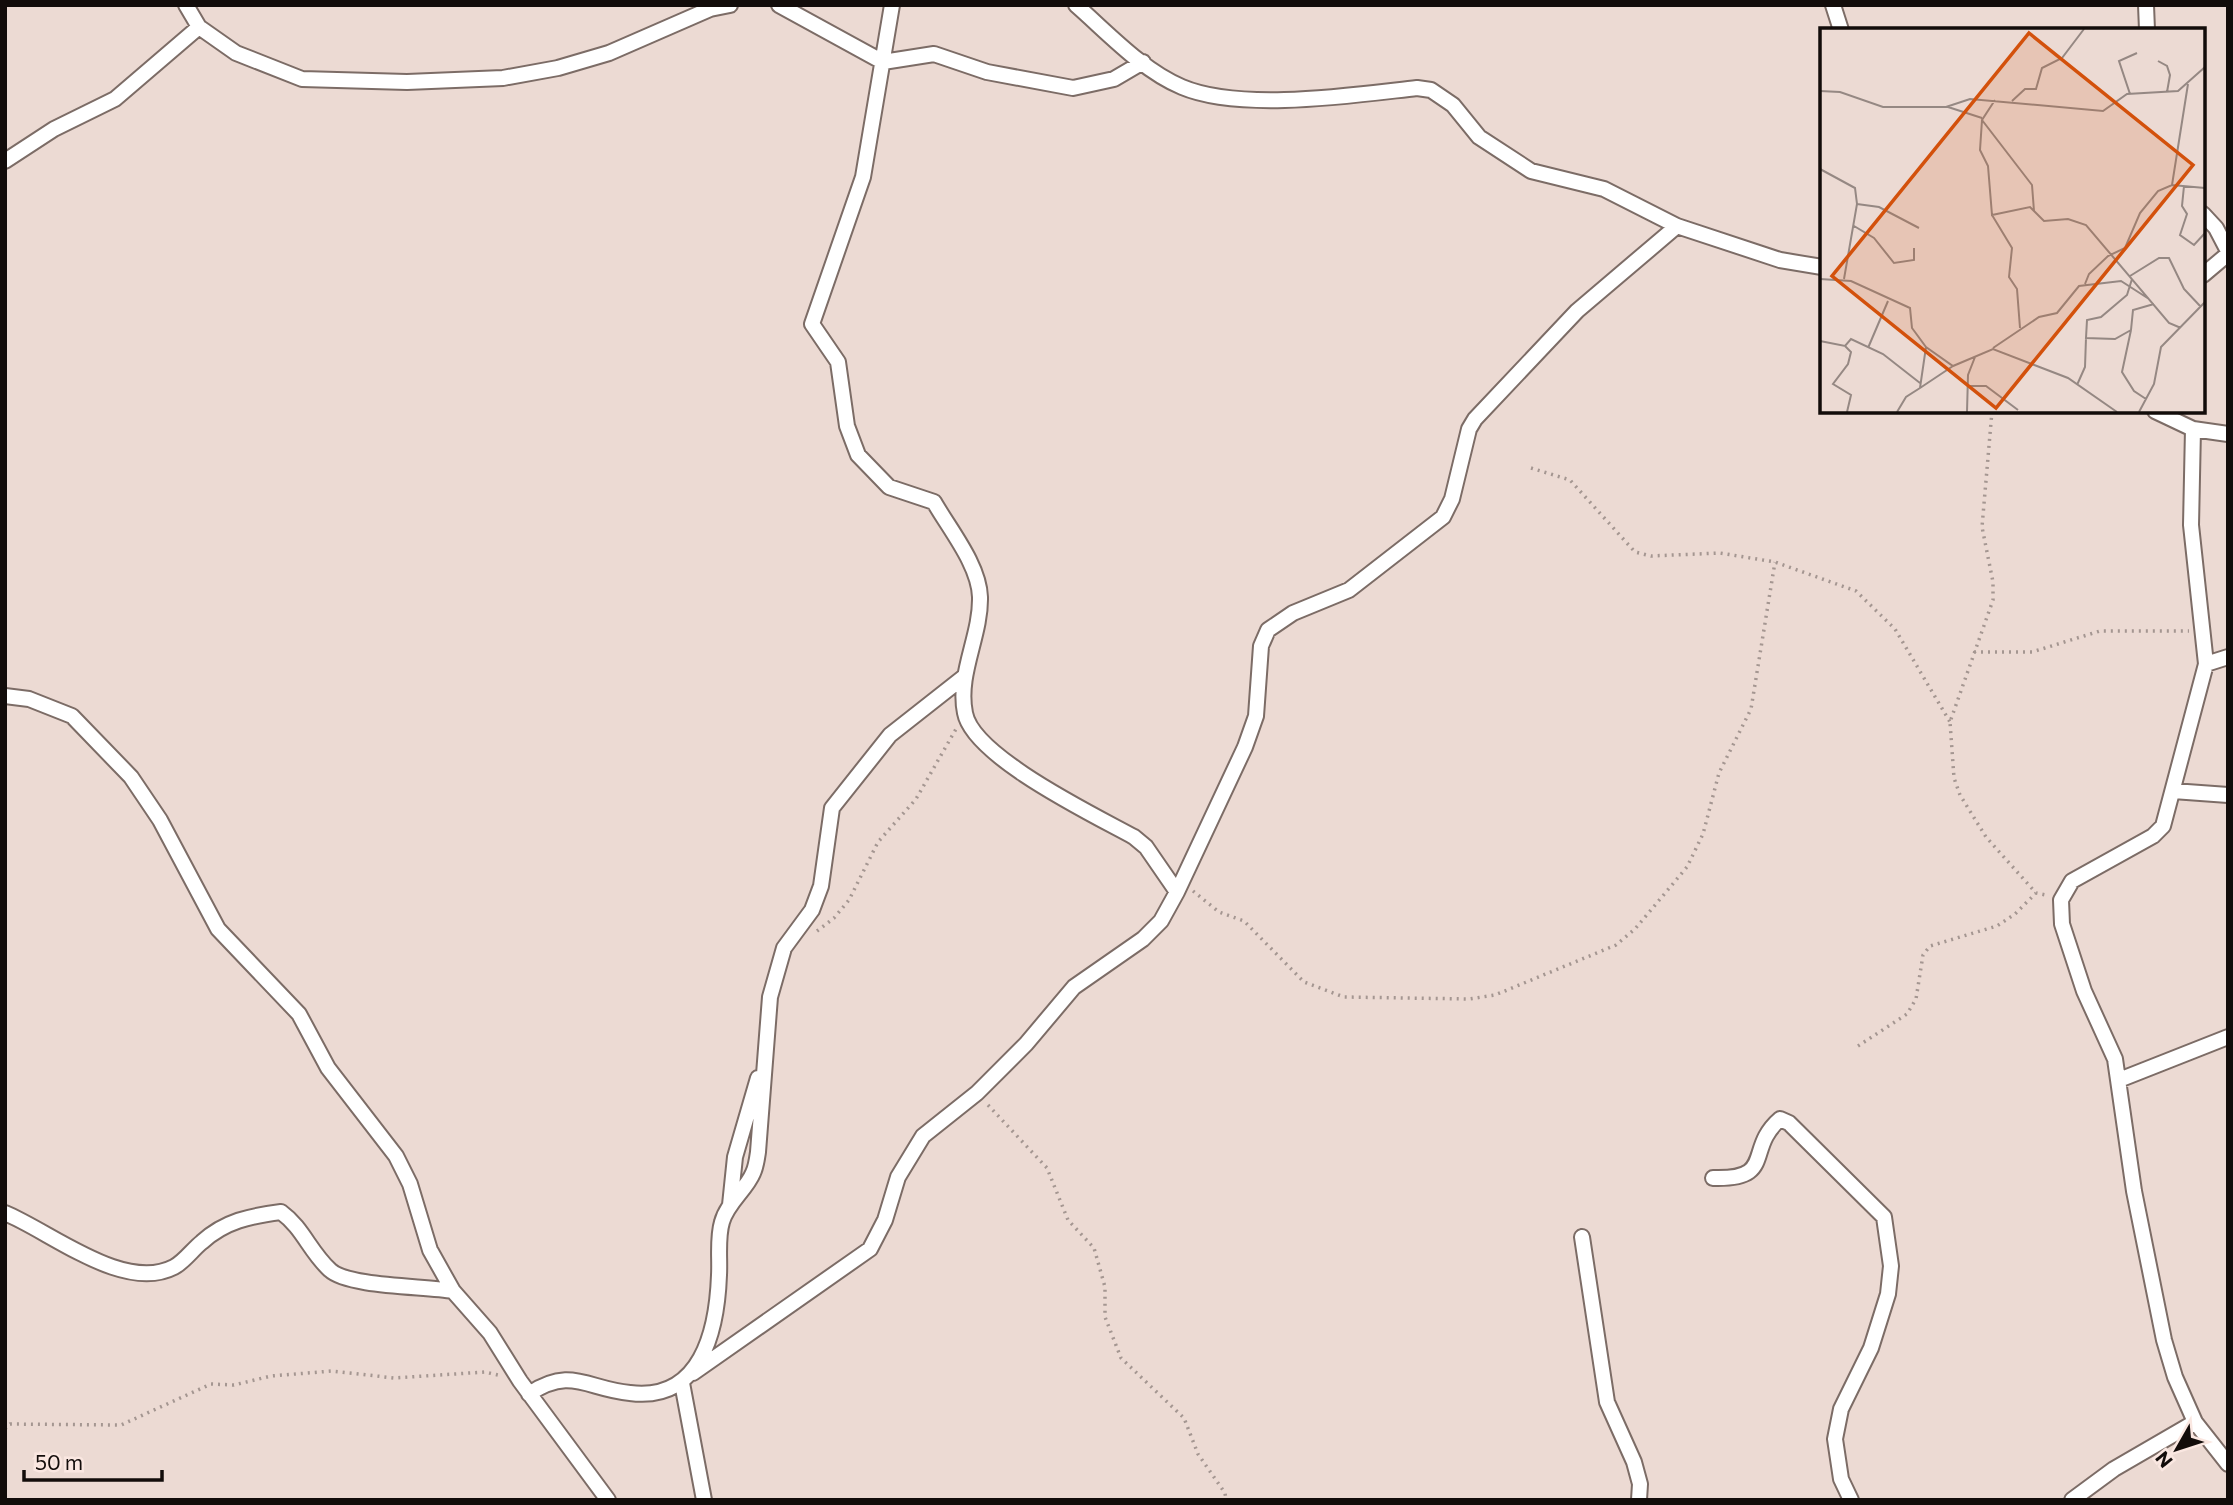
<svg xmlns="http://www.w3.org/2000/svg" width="2233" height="1505" viewBox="0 0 2233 1505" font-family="Commissioner,sans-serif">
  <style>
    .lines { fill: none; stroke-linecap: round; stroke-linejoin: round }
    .minor-casing { stroke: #7c6c66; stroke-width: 18 }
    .path { stroke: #a49691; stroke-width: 3.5; stroke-dasharray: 2 5; stroke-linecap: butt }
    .minor { stroke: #fff; stroke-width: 14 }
    .inset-road { fill: none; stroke: #958883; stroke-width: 2 }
    .view { fill: #d3510c; fill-opacity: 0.15; stroke: #d3510c; stroke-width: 3.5 }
    .inset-edge { fill: none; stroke: #120c0a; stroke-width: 3.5 }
  </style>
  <rect width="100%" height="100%" fill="#ecdad3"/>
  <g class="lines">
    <g class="minor-casing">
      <path id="minor" d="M186 5 199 27 236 53 302 79 407 82 503 78 558 68 609 53 710 9 730 5
        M779 5 883 62 934 54 987 72 1073 88 1114 79 1143 62
        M1076 5C1108 33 1143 71 1182 87 1241 112 1354 95 1417 88L1431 90 1453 105 1479 137 1531 171 1604 189 1677 226 1780 260 1822 267
        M1833 5 1841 30
        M2146 5 2147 30
        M5 161 54 129 115 99 199 27
        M2203 214 2216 228 2228 251
        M2203 275 2228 254
        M2155 411 2193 429 2191 525 2206 664 2163 826 2153 836 2072 881 2061 900 2062 924 2084 991 2115 1059 2134 1191 2164 1340 2175 1377 2195 1422 2228 1464
        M2193 429 2228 434
        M2206 664 2228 657
        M5 696 29 699 72 716 131 777 160 820 218 929 299 1014 328 1068 396 1156 410 1184 430 1250 453 1291 490 1333 520 1381 608 1500
        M2173 791 2228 795
        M1177 892 1245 747 1256 716 1261 646 1268 630 1293 613 1349 590 1443 517 1452 499 1469 429 1475 419 1577 311 1677 226
        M2119 1080 2228 1037
        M1713 1178C1776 1180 1745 1149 1780 1119L1789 1123 1884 1217 1891 1266 1888 1294 1871 1348 1841 1409 1835 1439 1841 1479 1851 1500
        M730 1205 735 1157 758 1078
        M5 1213C51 1232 124 1293 174 1267 184 1262 193 1249 202 1242 225 1221 250 1216 281 1212 303 1228 310 1252 330 1270 348 1287 425 1286 453 1291
        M1582 1237 1607 1402 1634 1462 1640 1484 1639 1500
        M693 1373 870 1249 885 1220 898 1177 923 1136 977 1093 1026 1044 1074 987 1143 939 1161 921 1177 892 1146 847 1134 837C1096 816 973 757 965 713 957 674 981 636 980 597 979 565 950 530 934 502L889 487 858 455 847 426 838 362 812 324 863 177 892 5
        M682 1383 704 1500
        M529 1394C571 1366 587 1389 630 1393 701 1402 717 1331 719 1275 720 1259 717 1238 722 1222 727 1203 746 1190 753 1173 756 1167 757 1159 758 1152L770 997 784 948 812 910 821 886 832 808 890 735 965 676
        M2072 1500 2114 1469 2195 1422"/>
    </g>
    <path class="path" d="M1992 411 1982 527 1993 582V600L1950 722 1954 778 1960 795 1986 837 2036 893 2046 895
      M1531 468 1570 480 1635 552 1651 556 1720 553 1775 562 1856 591 1895 629 1950 722
      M1974 652H2032L2100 631H2189
      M1193 891 1219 912 1244 921 1304 982 1344 997 1469 999 1495 995 1616 945 1635 929 1687 867 1703 834 1719 773 1751 709 1775 562
      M817 931 834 918 849 900 878 842 916 799 956 729
      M1858 1046 1907 1014 1916 999 1923 955 1930 946 1997 926 2015 914 2036 893
      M988 1105 1047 1168 1068 1220 1094 1248 1105 1287V1317L1121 1358 1184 1418 1198 1454 1225 1493 1226 1500
      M5 1429 10 1424 121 1425 211 1384 234 1385 271 1376 332 1371 394 1378 485 1372 498 1375"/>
    <use href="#minor" class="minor"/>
  </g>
  <g transform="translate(1820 28)">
    <rect width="385" height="385" fill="#ecdad3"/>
    <path class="inset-road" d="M338 33 347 38 350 47 347 64M0 63 20 64 63 79H126L150 71 283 83 307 66 358 63 385 39M310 66 299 33 317 25M175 72 162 92 212 157 214 183M192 73 205 61H216L222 40 242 30 264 1M128 79 162 90M162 92 160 122 168 138 172 187 210 179 224 193 248 191 266 197 349 295 361 300M0 141 35 160 37 176 24 251M352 157 368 56M364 158 362 178 367 186 360 207 374 217 385 205M37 176 59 179 99 200M172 187 192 220 189 249 197 261 200 300M34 198 54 210 74 235 94 232V220M310 248 339 230H349L364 261 381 279M0 251 31 253 90 280 92 300 106 319 133 338 173 321 248 350 297 384M312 251 307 267 281 289 267 292 266 310 295 311 311 302 313 282 334 276M265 256 269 246 288 228 305 220 320 185 338 163 352 157 385 160M311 302 302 344 314 363 326 371M0 313 25 318 31 311 63 326 100 355M25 318 31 324 28 336 13 356 31 367 27 384M48 320 68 273M173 320 219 289 237 285 259 258 301 253 329 271M257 357 265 339 266 310M149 358H166L198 382M100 360 133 338M77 384 86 369 100 360 106 319M147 384 148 347 155 329M319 384 334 356 341 319 385 274"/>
    <path class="view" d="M209 5 373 137 176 380 12 248Z"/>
    <rect width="385" height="385" class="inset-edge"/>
  </g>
  <rect width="2233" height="1505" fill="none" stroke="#120c0a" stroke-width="14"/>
  <g transform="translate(2177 1449) rotate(231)" stroke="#fae7e1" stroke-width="5" paint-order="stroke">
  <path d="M0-5L12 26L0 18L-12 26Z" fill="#120c0a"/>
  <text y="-10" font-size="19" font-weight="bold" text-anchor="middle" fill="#120c0a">N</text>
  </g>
  <path d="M24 1470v10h138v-10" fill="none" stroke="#120c0a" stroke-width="3.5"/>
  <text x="35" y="1470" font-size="21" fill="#120c0a" stroke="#fae7e1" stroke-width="5" paint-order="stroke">50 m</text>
</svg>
